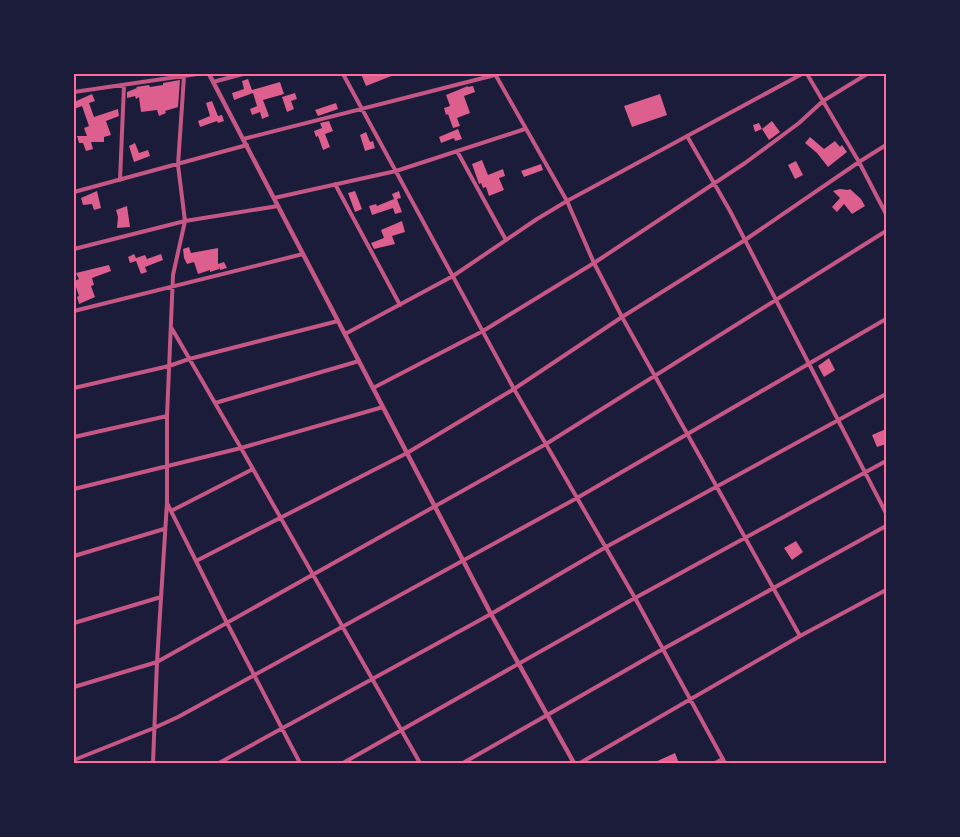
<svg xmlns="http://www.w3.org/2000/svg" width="960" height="837" viewBox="0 0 960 837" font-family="Ubuntu,sans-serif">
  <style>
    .building { fill: #dd5f8e }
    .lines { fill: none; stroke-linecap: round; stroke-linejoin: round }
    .minor { stroke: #c65784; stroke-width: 4 }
    .tertiary { stroke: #c65784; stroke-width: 4.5 }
    .neatline { fill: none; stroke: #ff6b9d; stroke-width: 2 }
  </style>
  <rect width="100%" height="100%" fill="#1b1b3a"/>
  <path class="building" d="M361 74H394V75L366 86Z
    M248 79 252 90 280 82 284 94 263 100 269 116 262 119 260 112 252 115 250 109 257 106 253 93 234 100 232 93 244 89 242 81Z
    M180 80 178 107 165 111 166 113 159 116 157 110 141 112 139 97 136 99 135 96 127 98V92L137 88 136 87 149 85 150 87 163 85V83Z
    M468 86V87L473 86 475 92 464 96 470 113 457 118 460 126 453 128 448 114 446 115 444 108 450 106 446 95Z
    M295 93 297 99 291 101 294 109 287 112 282 97Z
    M92 94 95 101 89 103 94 117 118 109 119 116 106 121 111 135 104 137V142H91L93 149 86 151 83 143H79L77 136H87L84 128 89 126 82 106 74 109V102Z
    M660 94 667 115 632 127 624 106Z
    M212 101 218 116 222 115 224 121 218 123 217 121 200 127 198 121 210 116 206 103Z
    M336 103 338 109 318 116 315 110Z
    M329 121 333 131 325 134 330 147 323 150 318 136 316 137 314 131 322 128 320 123Z
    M772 121 780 132 769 140 762 129 755 132 753 125 759 123 762 129Z
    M458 129 462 139 455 141 454 138 441 143 439 137Z
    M366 132 370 142 373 141 375 148 365 151 360 135Z
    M810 137 824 149 835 141 840 147 842 145 847 152 828 167 817 153 805 143Z
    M135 143 139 153 148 150 150 156 134 162 129 146Z
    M482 160 488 175 503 169 505 176 499 178 504 190 489 196 486 187 483 188 481 183 479 184 472 164Z
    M796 161 803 175 795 179 788 165Z
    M541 164 543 170 524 177 521 171Z
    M840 189 848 190 850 189 861 199 865 206 852 214 844 204 837 212 832 207 840 198 833 191Z
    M97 191 101 208 94 210 92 204 83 205 81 198Z
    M355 191 362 209 355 212 348 193Z
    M399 191 401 198 397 199 402 212 395 214 393 208 372 215 369 206 376 204 377 206 394 199 392 194Z
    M127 206 130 227 117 228 118 217 116 210Z
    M402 221 405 232 392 236 395 244 374 249 371 243 384 238 381 230Z
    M189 247 191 253 218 248V264L224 262 227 268 220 270 219 267V269L210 272V270L198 274 194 262 187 264 184 258 183 249Z
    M134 254 136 258 145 255 147 259 161 254 163 260 145 267 147 272 141 274 136 261 130 263 128 257Z
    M109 265 111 271 92 278 94 285 91 286 95 297 79 304 77 297 79 296 74 281 79 279 76 273Z
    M829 358 835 370 824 377 818 366Z
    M886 429V444L877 447 872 435Z
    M796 541 803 552 792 560 784 548Z
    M675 753 679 763H653Z"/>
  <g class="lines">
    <path class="minor" d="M343 74 514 389 635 598 725 763
      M495 74 567 201 594 263 622 317 800 636 580 763
      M807 74 859 162 886 214
      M213 82 243 74
      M74 92 197 74
      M687 136 730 211 886 513
      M243 139 495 75
      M457 151 506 240
      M120 180 124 85
      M335 184 400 305
      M74 192 247 145
      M274 198 396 171 525 129
      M74 249 185 221 278 206
      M74 311 303 254
      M171 327 241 448 383 407
      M345 334 453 276 537 219 567 201 802 74
      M74 388 169 366 189 359 338 321
      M373 388 483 331 594 263 745 163 799 123 823 101 867 74
      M215 403 359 361
      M74 437 167 416
      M74 489 241 448 420 763
      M167 503 227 623 300 763
      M171 511 253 469
      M74 556 164 529
      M196 561 407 453 514 389 622 317 745 240 859 162 886 145
      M74 623 161 597
      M800 636 886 590
      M74 687 157 662 546 444 886 231
      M74 760 154 728 178 717 577 498 886 319
      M153 763 157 662 167 502V416L173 275 185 221 178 165 184 76
      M219 763 491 614 606 547 886 394
      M343 763 635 598 886 461
      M463 763 663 649 886 526
      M715 763 723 759"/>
    <path class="tertiary" d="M209 74 491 614 574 763"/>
  </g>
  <rect width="960" height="837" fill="none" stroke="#1b1b3a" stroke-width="150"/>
  <rect x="75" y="75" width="810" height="687" class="neatline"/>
</svg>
